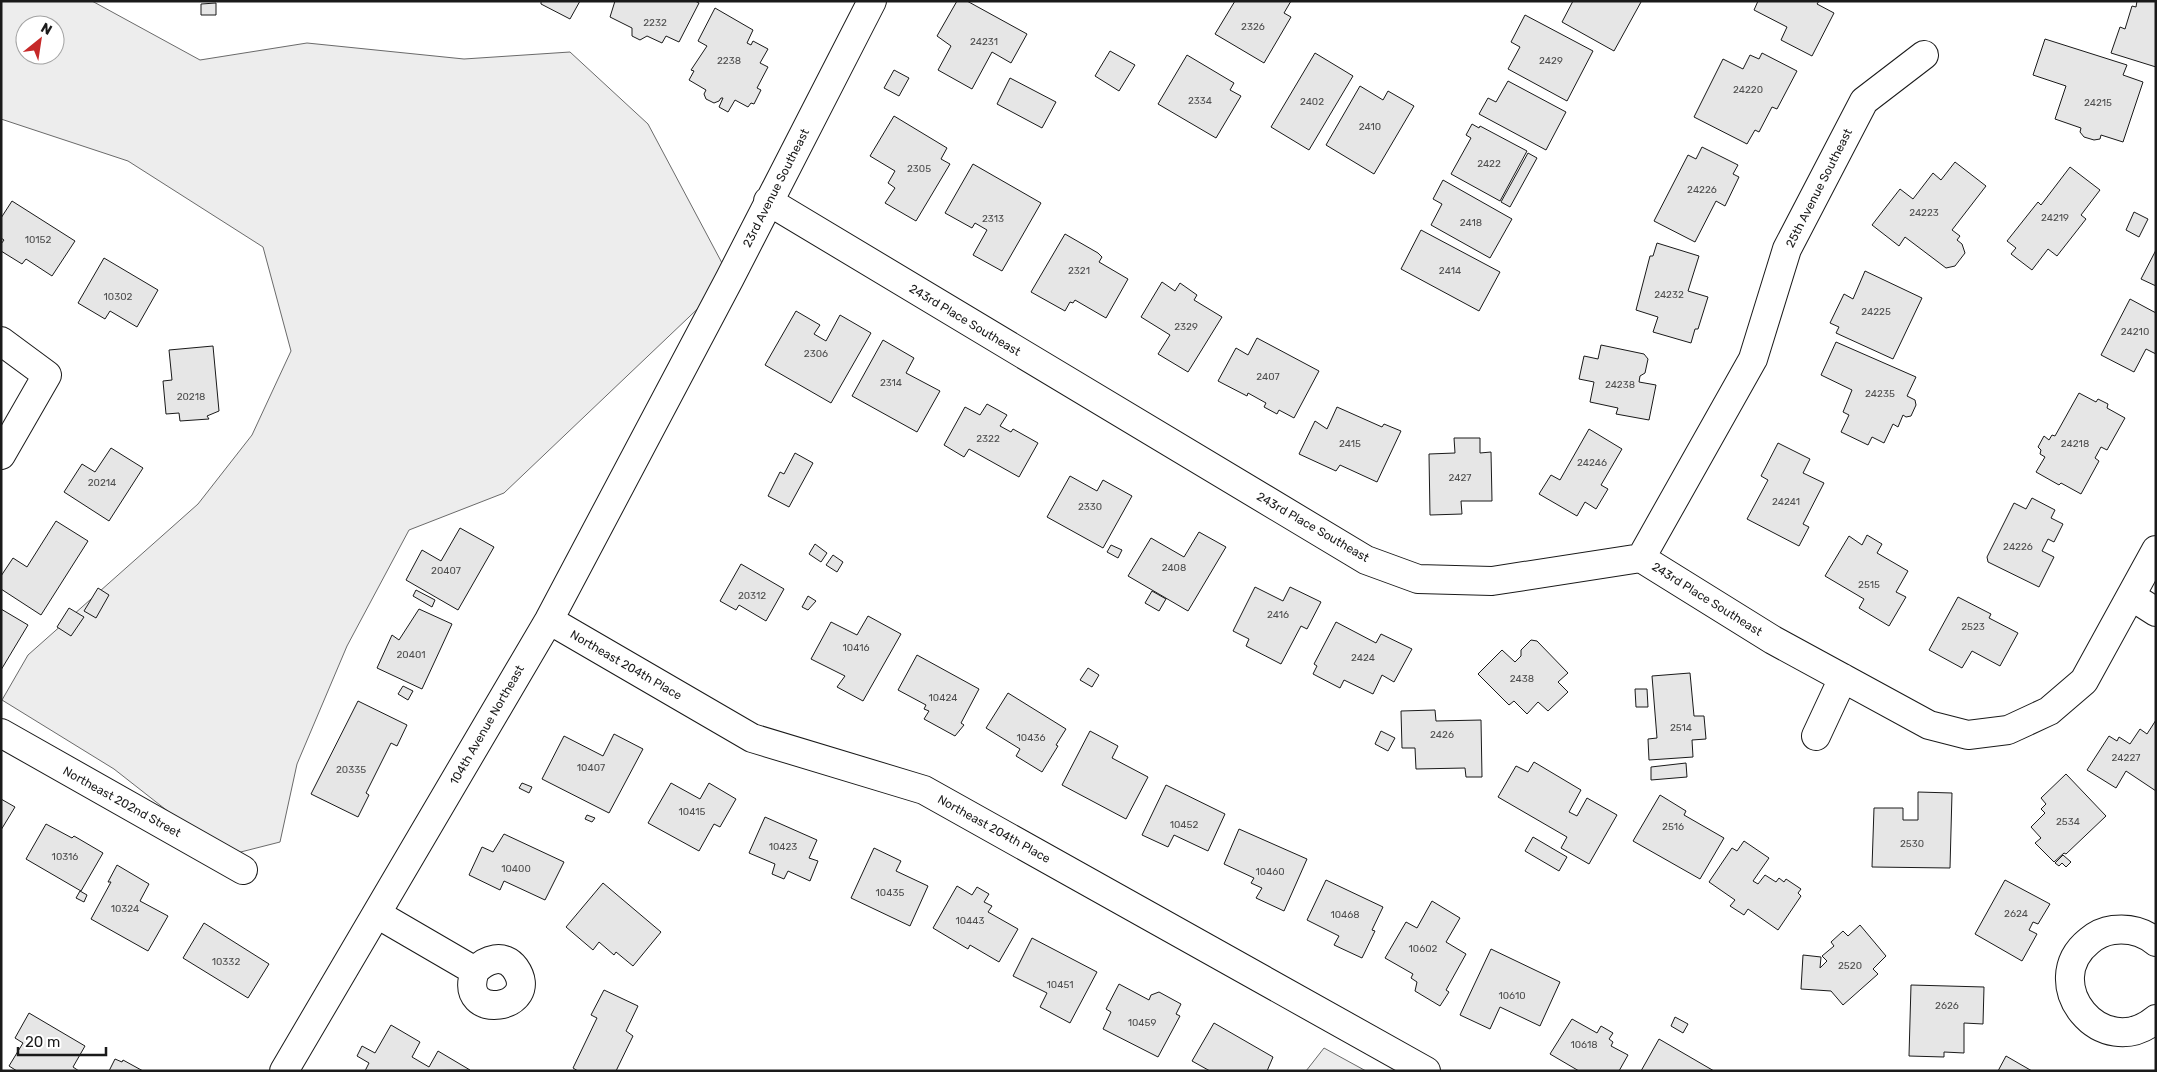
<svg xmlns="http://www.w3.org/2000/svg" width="2157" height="1072" viewBox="0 0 2157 1072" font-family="Rubik,sans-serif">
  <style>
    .built { fill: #ededed; stroke: #6a6a6a; fill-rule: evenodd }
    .building { fill: #e6e6e6; stroke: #1a1a1a }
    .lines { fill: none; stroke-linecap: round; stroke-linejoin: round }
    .minor-casing { stroke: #1a1a1a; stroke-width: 30 }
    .minor { stroke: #fff; stroke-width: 28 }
    .labels { text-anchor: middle; stroke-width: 4; stroke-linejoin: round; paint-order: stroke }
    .number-label { font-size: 10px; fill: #4d4d4d }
    .street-label { font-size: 12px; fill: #1a1a1a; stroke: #fff }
  </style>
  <rect width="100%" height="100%" fill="#fff"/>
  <path class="built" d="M1 1H92L200 60 307 43 464 59 570 52 648 124 730 278 504 493 409 530 347 646 297 764 280 842 225 856 114 769 2 700 28 655 198 504 252 435 291 351 263 247 128 161 1 119ZM25 25H55V55H25Z
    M1324 1048 1366 1071H1306Z"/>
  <path class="building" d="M541 1H580L570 19 541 4Z
    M615 1H695L699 3 679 42 666 36 662 43 647 36 640 40 632 36V28L610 17Z
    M957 1H967L1027 34 1011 63 992 52 972 89 938 70 951 46 937 36Z
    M1235 1H1291L1284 13 1291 17 1264 63 1215 34Z
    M1573 1H1640L1641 2 1614 51 1562 22Z
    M1758 1H1819L1817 4 1834 13 1812 56 1781 40 1787 27 1754 10Z
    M2137 1H2156V67L2111 53 2120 27 2125 29 2132 6 2136 7Z
    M216 3V15H201V4Z
    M715 8 753 30 747 43 751 45 753 41 768 49 760 63 768 67 757 88 761 90 754 104 751 103 748 107 735 100 728 112 719 107 723 98H721L719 101 714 103 706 99 704 94 706 90 689 80 694 71 691 70 707 46 698 41Z
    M1525 15 1593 51 1567 101 1508 69 1520 47 1511 42Z
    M2045 39 2127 65 2123 75 2143 82 2123 142 2101 135 2100 139 2094 140 2084 137 2080 132 2081 128 2055 119 2066 86 2033 75Z
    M1110 51 1135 65 1119 91 1095 76Z
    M1315 53 1353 76 1309 150 1271 127Z
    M1762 53 1797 71 1777 109 1772 107 1759 132 1755 130 1747 144 1694 117 1723 59 1743 69 1750 55 1759 59Z
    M1187 55 1234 83 1230 90 1241 96 1216 138 1158 104Z
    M894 70 909 78 899 96 884 88Z
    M1010 78 1056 102 1042 128 997 104Z
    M1508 81 1566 112 1546 150 1479 114 1488 98 1496 102Z
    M1360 86 1383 100 1388 91 1414 106 1374 174 1326 145Z
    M894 116 947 148 941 159 950 164 916 221 885 203 895 188 888 183 895 171 870 156Z
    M1472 124 1479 128 1480 126 1527 151 1500 201 1451 174 1471 138 1466 135Z
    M1702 147 1738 165 1733 174 1739 177 1725 206 1716 201 1695 242 1654 221 1688 155 1696 159Z
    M1528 153 1537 158 1510 207 1501 202Z
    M1955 162 1986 186 1952 230 1960 236 1957 240 1962 244 1965 253 1955 266 1946 268 1905 237 1899 246 1872 225 1900 189 1913 199 1933 173 1941 180Z
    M973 164 1041 203 1002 271 973 255 987 230 975 223 972 228 945 213Z
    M2070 167 2100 190 2081 215 2086 219 2057 256 2048 249 2032 270 2011 254 2016 248 2007 241 2038 202 2041 205Z
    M1443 180 1512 219 1490 258 1431 225 1442 204 1433 199Z
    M12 201 75 241 52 276 26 259 22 264 1 251V244L4 240 1 238V218Z
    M2134 212 2148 219 2139 237 2126 230Z
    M1421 230 1500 272 1479 311 1401 269Z
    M1065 234 1098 253 1102 257 1099 262 1128 279 1106 318 1075 300 1073 303 1070 302 1065 311 1031 292Z
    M1657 243 1699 256 1688 291 1708 297 1698 329H1695L1691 343 1653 332 1658 317 1636 310 1650 256H1653Z
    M2156 250V286L2141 279Z
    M104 258 158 290 137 327 110 311 105 319 78 303Z
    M1865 271 1922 298 1893 359 1836 333 1839 327 1830 323 1844 294 1853 299Z
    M1162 282 1175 291 1180 283 1197 295 1194 300 1222 317 1188 372 1158 354 1170 335 1141 317Z
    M2130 299 2156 313V354L2146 349 2134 372 2101 355Z
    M796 311 820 325 814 334 826 341 840 315 871 333 831 403 765 365Z
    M1257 338 1319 371 1294 418 1279 410 1277 414 1264 407 1266 403 1248 393 1247 396 1218 381 1236 348 1248 355Z
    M883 340 914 358 906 373 940 391 917 432 852 396Z
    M1836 342 1916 377 1907 396 1915 400 1916 405 1911 416 1906 417 1903 415 1898 427 1893 424 1884 443 1872 437 1868 445 1841 432 1849 415 1843 412 1852 390 1821 375Z
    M1601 345 1644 354 1648 359 1645 373 1640 376 1639 382 1656 385 1649 420 1616 414 1618 408 1590 402 1594 382 1579 379 1584 356 1598 359Z
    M213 346 219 411 207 416 209 419 180 421 179 413 166 414 163 381 172 380 169 350Z
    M2079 393 2096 402 2098 399 2108 404 2107 408 2125 418 2107 450 2101 447 2095 458 2099 461 2081 494 2061 483 2059 485 2036 472 2045 457 2040 454 2041 450 2038 447 2044 436 2049 440 2052 435 2055 436Z
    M987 404 1007 415 1000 426 1011 432 1013 429 1038 443 1019 477 969 449 964 457 944 445 965 407 980 415Z
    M1337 407 1382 427 1384 424 1401 431 1377 482 1340 465 1336 471 1299 454 1315 421 1327 429Z
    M1589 429 1622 449 1601 485 1608 489 1596 509 1585 502 1577 516 1539 494 1551 475 1560 480Z
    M1454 438H1480V453L1491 452 1492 501H1461L1462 514 1430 515 1429 454 1455 453Z
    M1778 443 1810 459 1803 473 1824 483 1803 524 1809 527 1799 546 1747 519 1768 480 1761 476Z
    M111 448 143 468 109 521 64 492 82 464 95 472Z
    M795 453 813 463 789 507 768 496 780 472 784 474Z
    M1070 476 1097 491 1103 480 1132 496 1103 548 1047 517Z
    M2032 498 2055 510 2051 518 2063 524 2054 542 2048 539 2042 551 2054 557 2039 587 1988 562 1987 557 2014 503 2026 509Z
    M56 521 88 541 41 615 1 589V576L13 558 27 567Z
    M460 528 494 547 458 610 406 580 422 550 441 561Z
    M1199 532 1226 547 1188 611 1128 576 1151 538 1184 557Z
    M1867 535 1882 544 1877 553 1908 571 1896 592 1906 597 1889 626 1859 608 1864 599 1825 576 1849 536 1862 545Z
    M815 544 827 553 821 562 809 554Z
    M1111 545 1122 550 1118 558 1107 552Z
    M833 555 843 562 837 572 826 565Z
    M741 564 784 589 766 621 739 605 736 610 720 601Z
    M1255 587 1283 601 1290 587 1321 602 1307 629 1301 626 1281 664 1246 646 1249 639 1233 631Z
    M98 588 109 595 96 618 84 611Z
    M416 590 435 600 432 607 413 596Z
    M1152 591 1166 599 1159 611 1145 603Z
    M808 596 816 601 808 610 802 607Z
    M1958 597 1991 614 1989 618 2018 633 2000 666 1972 651 1962 668 1929 650Z
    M69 608 84 617 71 636 57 627Z
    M1 609 28 625 1 670Z
    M419 609 452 624 422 689 377 668 392 635 399 640Z
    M868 616 901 634 863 701 837 687 845 676 811 659 831 622 857 635Z
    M1336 622 1376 643 1381 634 1412 649 1394 682 1382 675 1373 694 1344 680 1340 688 1313 674 1317 666 1314 664Z
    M1531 640 1537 641 1568 673 1558 682 1568 692 1548 711 1538 702 1527 714 1514 701 1509 705 1478 674 1502 650 1515 662 1521 656V650Z
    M917 655 979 689 961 723 964 725 955 736 924 719 929 711 924 709 926 705 898 690Z
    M1088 668 1099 675 1092 687 1080 680Z
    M1690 673 1694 716H1704L1706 739 1692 740 1693 757 1649 760 1648 739 1657 738 1652 676Z
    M403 686 413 691 408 700 398 694Z
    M1635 689H1647L1648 707H1636Z
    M1008 693 1066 729 1056 745 1058 746 1042 772 1016 756 1020 749 986 728Z
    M358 701 407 725 397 746 391 743 366 793 369 795 358 817 311 794Z
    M1435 710 1436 721 1481 720 1482 777H1466L1465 768 1416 769 1415 748H1402L1401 711Z
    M2156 720V791L2126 771 2116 788 2087 770 2109 736 2117 741 2119 737 2130 744 2140 729 2147 734Z
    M1090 731 1118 746 1112 758 1148 777 1126 819 1062 785Z
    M1381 731 1395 738 1388 751 1375 744Z
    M614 734 643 749 609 813 542 779 564 736 603 756Z
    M1534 762 1581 790 1569 812 1577 816 1587 798 1617 815 1589 864 1561 848 1567 837 1498 797 1516 766 1528 772Z
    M1686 763 1687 777 1651 780V767Z
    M2066 774 2106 816 2066 854 2064 853 2054 862 2035 843 2041 838 2031 827 2045 813 2041 809 2046 804 2041 798Z
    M522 783 532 787 529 793 519 788Z
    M671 783 700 799 709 783 736 799 720 827 714 824 699 851 648 823Z
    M1166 785 1225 814 1208 851 1174 835 1168 847 1142 835Z
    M1918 792 1952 793 1950 868 1872 867 1874 808H1903V820H1918Z
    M1660 795 1686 811 1684 815 1724 838 1700 879 1633 841Z
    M1 799 15 807 1 830Z
    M587 815 595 818 592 822 585 819Z
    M765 817 817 840 809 858 818 861 810 881 788 871 784 879 772 874 775 864 749 853Z
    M46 824 72 838 74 836 103 853 81 891 26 859Z
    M1239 829 1307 859 1284 911 1256 898 1262 888 1251 883 1254 878 1224 864Z
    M504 834 564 862 545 900 504 881 500 890 469 875 482 847 493 852Z
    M1533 837 1567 857 1559 871 1525 851Z
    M1744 841 1769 858 1753 881 1758 884 1765 875 1776 882 1779 878 1784 882 1786 879 1801 889 1798 893 1801 896 1778 930 1748 909 1744 915 1730 906 1735 900 1709 882 1732 848 1737 851Z
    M874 848 901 861 896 871 928 886 910 926 851 898Z
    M2063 855 2071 862 2066 867 2062 863 2059 866 2055 863Z
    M117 865 149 884 140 901 168 916 148 951 91 919 111 882H108Z
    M1326 880 1383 907 1372 930 1375 931 1362 958 1334 945 1339 936 1307 920Z
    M2005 880 2050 904 2038 924 2033 922 2029 930 2037 934 2022 961 1975 934Z
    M603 883 661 932 633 966 616 952 614 955 599 942 593 950 566 927Z
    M957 886 972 895 977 887 989 894 984 902 992 906 988 912 1018 929 999 962 970 945 968 949 933 928Z
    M80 891 87 895 84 902 76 898Z
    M1432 901 1460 918 1446 942 1466 954 1446 990 1449 992 1440 1006 1415 991 1417 982 1411 978 1413 974 1385 958 1406 922 1417 928Z
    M204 923 269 964 248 998 183 958Z
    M1860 925 1886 956 1873 969 1878 974 1843 1005 1831 991 1801 989 1803 955 1821 957 1820 968 1827 961 1822 956 1834 946 1831 942 1843 931 1848 936Z
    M1032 938 1097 972 1070 1023 1040 1007 1047 993 1013 976Z
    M1491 949 1560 982 1540 1026 1500 1007 1490 1029 1460 1015Z
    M1119 984 1149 1000 1151 995 1159 992 1181 1004 1176 1014 1180 1016 1158 1057 1103 1029 1111 1012 1106 1009Z
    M1911 985 1984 987 1983 1024 1964 1023V1053L1944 1052V1057L1909 1056Z
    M604 990 638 1006 626 1031 633 1036 616 1071H578L573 1068 597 1018 591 1015Z
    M29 1013 85 1046 73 1067 79 1071H17L9 1066 23 1043 15 1038Z
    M1675 1017 1688 1024 1683 1033 1671 1026Z
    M1572 1019 1597 1033 1601 1026 1613 1033 1609 1039 1613 1042 1611 1046 1628 1055 1619 1071H1579L1550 1054Z
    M1214 1023 1273 1057 1267 1071H1210L1192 1061Z
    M391 1025 420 1042 412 1057 429 1067 438 1051 470 1070 365 1071 369 1063 357 1056 362 1046 375 1053Z
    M1659 1039 1714 1071H1641Z
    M2006 1056 2032 1071H1998Z
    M115 1059 122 1062 123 1060 143 1071H109Z"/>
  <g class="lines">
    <g class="minor-casing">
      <path id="minor" d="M768 201 1366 560 1418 579 1492 581 1641 558 1773 640 1929 725 1968 735 2008 730 2049 711 2084 681 2156 550
        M1 341 47 375 1 455
        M1641 558 1753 359 1787 249 1864 101 1924 55
        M2131 596 2156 612
        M549 620 752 738 924 790 1426 1071
        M1 733 243 870
        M1816 736 1843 678
        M377 914 475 971C456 1024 544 1009 515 968 504 953 486 959 475 971
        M2156 942C2144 932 2129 928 2113 930 2105 931 2096 935 2089 941 2037 983 2102 1064 2156 1019
        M284 1071 549 620 730 278 872 1"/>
    </g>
    <use href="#minor" class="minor"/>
  </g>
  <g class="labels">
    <g class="number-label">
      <text x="655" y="26">2232</text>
      <text x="1253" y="30">2326</text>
      <text x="984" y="45">24231</text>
      <text x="729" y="64">2238</text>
      <text x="1551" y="64">2429</text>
      <text x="1748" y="93">24220</text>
      <text x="1200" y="104">2334</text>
      <text x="1312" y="105">2402</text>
      <text x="2098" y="106">24215</text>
      <text x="1370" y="130">2410</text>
      <text x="1489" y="167">2422</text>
      <text x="919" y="172">2305</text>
      <text x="1702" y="193">24226</text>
      <text x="1924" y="216">24223</text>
      <text x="2055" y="221">24219</text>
      <text x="993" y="222">2313</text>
      <text x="1471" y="226">2418</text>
      <text x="38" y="243">10152</text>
      <text x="1079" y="274">2321</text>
      <text x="1450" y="274">2414</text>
      <text x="1669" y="298">24232</text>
      <text x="118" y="300">10302</text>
      <text x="1876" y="315">24225</text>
      <text x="1186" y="330">2329</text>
      <text x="2135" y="335">24210</text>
      <text x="816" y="357">2306</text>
      <text x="1268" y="380">2407</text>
      <text x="891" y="386">2314</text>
      <text x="1620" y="388">24238</text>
      <text x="1880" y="397">24235</text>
      <text x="191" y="400">20218</text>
      <text x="988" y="442">2322</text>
      <text x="1350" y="447">2415</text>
      <text x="2075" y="447">24218</text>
      <text x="1592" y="466">24246</text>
      <text x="1460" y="481">2427</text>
      <text x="102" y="486">20214</text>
      <text x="1786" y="505">24241</text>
      <text x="1090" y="510">2330</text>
      <text x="2018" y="550">24226</text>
      <text x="1174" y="571">2408</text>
      <text x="446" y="574">20407</text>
      <text x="1869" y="588">2515</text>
      <text x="752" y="599">20312</text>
      <text x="1278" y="618">2416</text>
      <text x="1973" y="630">2523</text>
      <text x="856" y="651">10416</text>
      <text x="411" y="658">20401</text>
      <text x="1363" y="661">2424</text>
      <text x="1522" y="682">2438</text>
      <text x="943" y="701">10424</text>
      <text x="1681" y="731">2514</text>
      <text x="1442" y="738">2426</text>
      <text x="1031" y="741">10436</text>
      <text x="2126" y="761">24227</text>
      <text x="591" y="771">10407</text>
      <text x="351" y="773">20335</text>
      <text x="692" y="815">10415</text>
      <text x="2068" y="825">2534</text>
      <text x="1184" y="828">10452</text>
      <text x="1673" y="830">2516</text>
      <text x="1912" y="847">2530</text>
      <text x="783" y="850">10423</text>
      <text x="65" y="860">10316</text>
      <text x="516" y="872">10400</text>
      <text x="1270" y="875">10460</text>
      <text x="890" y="896">10435</text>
      <text x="125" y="912">10324</text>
      <text x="2016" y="917">2624</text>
      <text x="1345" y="918">10468</text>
      <text x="970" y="924">10443</text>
      <text x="1423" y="952">10602</text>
      <text x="226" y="965">10332</text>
      <text x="1850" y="969">2520</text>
      <text x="1060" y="988">10451</text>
      <text x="1512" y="999">10610</text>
      <text x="1947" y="1009">2626</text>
      <text x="1142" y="1026">10459</text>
      <text x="1584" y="1048">10618</text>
    </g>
    <g class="street-label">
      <text transform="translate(776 188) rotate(-63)" y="4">23rd Avenue Southeast</text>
      <text transform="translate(1819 188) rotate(-63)" y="4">25th Avenue Southeast</text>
      <text transform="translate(965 320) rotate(31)" y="4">243rd Place Southeast</text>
      <text transform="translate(1313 527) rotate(30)" y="4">243rd Place Southeast</text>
      <text transform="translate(1707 599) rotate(32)" y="4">243rd Place Southeast</text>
      <text transform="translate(626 665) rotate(30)" y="4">Northeast 204th Place</text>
      <text transform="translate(487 725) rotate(-60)" y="4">104th Avenue Northeast</text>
      <text transform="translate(122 802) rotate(29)" y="4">Northeast 202nd Street</text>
      <text transform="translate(994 829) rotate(29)" y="4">Northeast 204th Place</text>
    </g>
  </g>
  <rect width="2157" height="1072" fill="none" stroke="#1a1a1a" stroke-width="5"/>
  <g transform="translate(40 40) rotate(30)"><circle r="24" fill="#ffffff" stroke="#a3a3a3"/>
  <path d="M0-4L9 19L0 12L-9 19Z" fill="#c62828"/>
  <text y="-8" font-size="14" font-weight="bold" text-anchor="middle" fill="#1a1a1a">N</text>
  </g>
  <path d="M18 1047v8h88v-8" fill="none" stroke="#1a1a1a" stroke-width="2.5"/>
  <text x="25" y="1047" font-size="15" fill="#1a1a1a" stroke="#ffffff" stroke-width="4" paint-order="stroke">20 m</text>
</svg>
